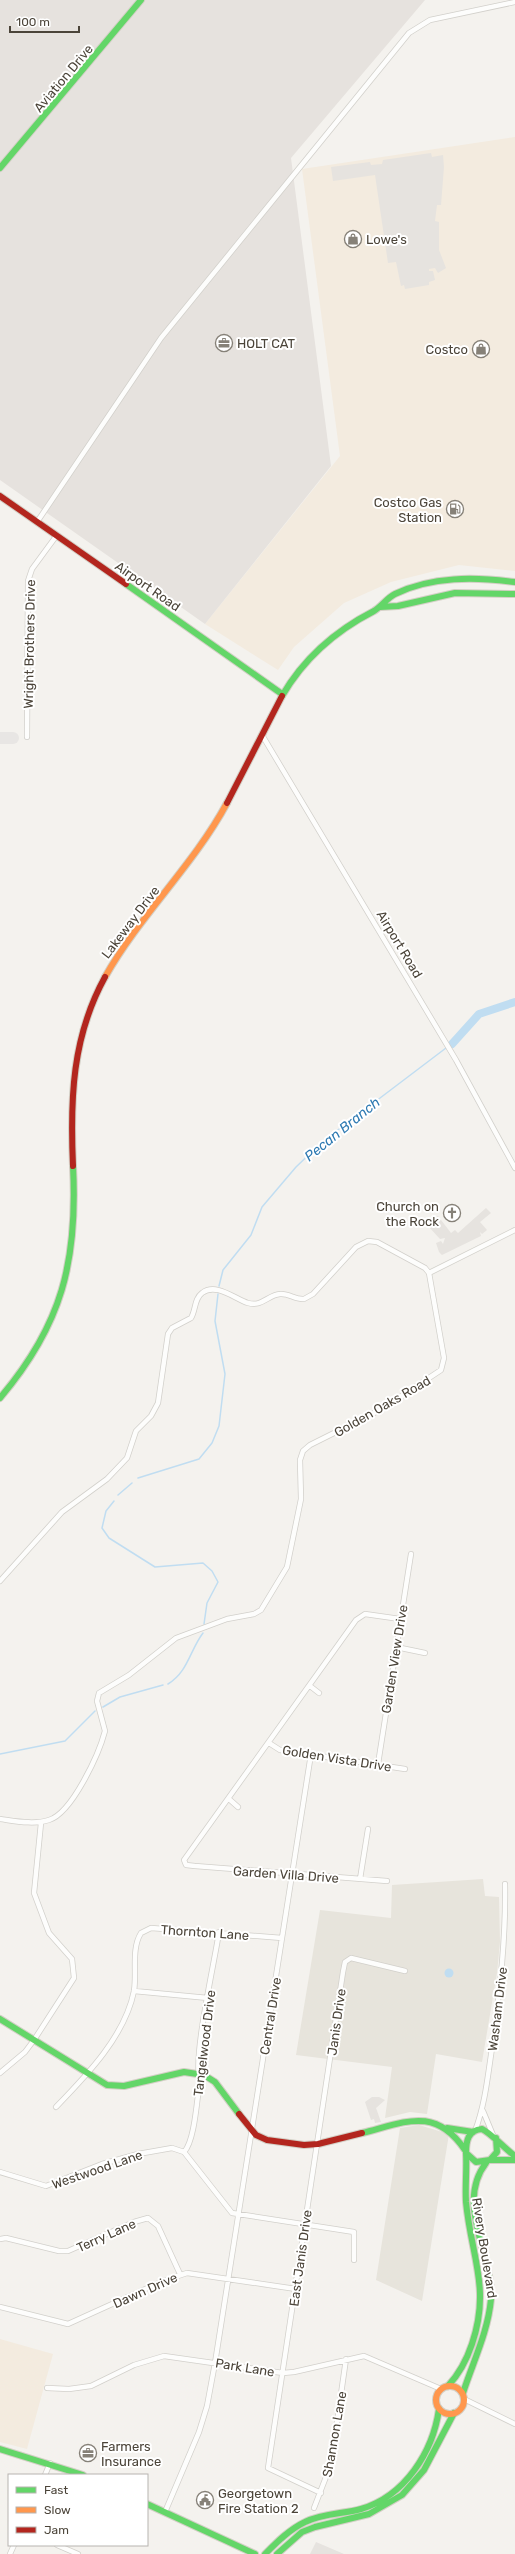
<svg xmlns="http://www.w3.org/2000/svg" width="515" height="2554" viewBox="0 0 515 2554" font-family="Rubik,sans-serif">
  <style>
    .residential { fill: #e7e4dc }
    .commercial { fill: #f3ebdf }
    .industrial { fill: #e6e2de }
    .parking { fill: #e6e3df }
    .water { fill: #c0ddf1 }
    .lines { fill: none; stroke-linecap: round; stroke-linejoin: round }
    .stream { stroke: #c0ddf1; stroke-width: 1.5 }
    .river { stroke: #c0ddf1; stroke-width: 8 }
    .taxiway { stroke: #e8e6e4; stroke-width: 12 }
    .street-casing { stroke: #d2d0cb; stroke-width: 6 }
    .fast-casing { stroke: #d3cfc5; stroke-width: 8 }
    .slow-casing { stroke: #d3cfc5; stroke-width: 8 }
    .jam-casing { stroke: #d3cfc5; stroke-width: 8 }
    .street { stroke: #fdfdfc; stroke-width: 4.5 }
    .fast { stroke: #63d668; stroke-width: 6 }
    .slow { stroke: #ff974d; stroke-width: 6 }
    .jam { stroke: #b3261e; stroke-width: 6 }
    .labels { text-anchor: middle; stroke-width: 4; stroke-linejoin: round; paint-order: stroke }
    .street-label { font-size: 13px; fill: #4b4439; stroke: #fff }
    .poi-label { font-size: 13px; fill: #4b4439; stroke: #fff; text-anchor: start }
    .water-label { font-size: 14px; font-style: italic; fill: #2e7ab2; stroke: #fff }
  </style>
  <rect width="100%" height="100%" fill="#f4f2ee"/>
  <path class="residential" d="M483 1879 485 1896 499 1897 500 1942 497 1973 482 2062 436 2054 427 2114 410 2112 385 2118 392 2067 296 2055 320 1910 391 1918 392 1885Z
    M419 2125 449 2134 422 2301 376 2280 400 2128Z"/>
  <path class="commercial" d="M515 137V571L459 565 391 582 344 603 294 647 278 670 205 624 340 456 302 169Z
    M0 2339 53 2354 27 2449 0 2442Z"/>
  <path class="industrial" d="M0 0H425L291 158 331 466 205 624 0 480Z"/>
  <path class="parking" d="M431 153 432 157 443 155 444 167 441 205H437L435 221 439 222V250L446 268 438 273 435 268 429 269V271H433L435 280 429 282V285L405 289 404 285 401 286 396 262 388 263 375 175 333 181 331 167 370 162 371 165 382 164 383 160Z
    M486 1208 491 1213 480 1222 487 1230 482 1234 480 1232 481 1236 442 1255 439 1252 436 1243 441 1241 443 1244 445 1238 440 1239 429 1227 432 1224 429 1220 438 1216 451 1233 455 1230 458 1233Z
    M372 2097H379L385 2100 376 2108 381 2122 375 2123 374 2119 371 2120 365 2102Z
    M316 2542 344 2554H310Z"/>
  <path class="water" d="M444.5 1973a4.5 4.5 0 1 1 9 0a4.5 4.5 0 1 1-9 0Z"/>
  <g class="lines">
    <path class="stream" d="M219 1286 223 1270 251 1235 262 1207 296 1167 322 1142 446 1048
      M138 1478 199 1459 212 1443 219 1426 225 1374 215 1321 218 1294
      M118 1495 132 1483
      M114 1501 106 1511 102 1528 109 1538 155 1567 203 1563 212 1571 218 1582 207 1603 204 1624
      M168 1684C188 1672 190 1650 203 1633
      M103 1707 120 1697 163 1685
      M0 1754 65 1741 95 1711"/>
    <path class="river" d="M452 1044 479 1014 515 1002"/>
    <path class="taxiway" d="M0 738H13"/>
    <g class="street-casing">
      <path id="street" d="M37 522 161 338 409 33 430 20 515 2
        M262 735 456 1060 515 1168
        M27 737 28 581 32 569 57 535
        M429 1273 515 1230
        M0 1581 62 1512 107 1479 127 1458 136 1431 151 1416 158 1403 168 1334 172 1328 191 1318C196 1310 194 1299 202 1293 216 1282 235 1299 248 1303 262 1307 268 1295 280 1294 289 1293 295 1300 304 1299L313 1294 356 1247 368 1241 377 1242 425 1268 429 1273 444 1358 441 1370 382 1409 310 1445 303 1451 300 1460 301 1499 287 1567 261 1610 254 1614 227 1619 176 1638 129 1675 99 1693 97 1701 105 1731C99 1754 72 1813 49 1820 34 1825 15 1821 0 1819
        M396 1647 425 1653
        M310 1686 319 1693
        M269 1743 280 1750 405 1769
        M378 1764 411 1554
        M229 1799 238 1807
        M360 1879 368 1829
        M387 1881 195 1866 186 1865 184 1860 356 1620 365 1614 400 1619
        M134 1991 208 1998
        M0 2073 25 2052 34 2040 74 1978 72 1959 49 1933 34 1893 41 1823
        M56 2107C87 2075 125 2036 134 1991 137 1972 131 1949 141 1933L151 1928 282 1938
        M483 2111 493 2135
        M475 2131C486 2102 488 2072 493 2042 500 1987 506 1939 505 1884
        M184 2152C195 2141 197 2097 200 2080 192 2060 215 1960 219 1932
        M0 2172 46 2186 102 2164 138 2154 172 2148 184 2152 232 2213 354 2232V2260
        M0 2239 6 2238 59 2251H68L134 2222 148 2218 158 2226 180 2274
        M0 2307 68 2324 163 2281 187 2273 296 2289
        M47 2388 69 2389 91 2386 134 2365 164 2356 283 2373 294 2372 364 2356 441 2389
        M464 2399 515 2424
        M45 2475 50 2463
        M321 2493 268 2468 343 1972 345 1962 351 1958 405 1971
        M314 2508 331 2464 346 2359
        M165 2512 199 2432 207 2406 215 2363 311 1754
        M57 2545 78 2554
        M10 2554 14 2545"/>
    </g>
    <g class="fast-casing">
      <path id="fast" d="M0 168 141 0
        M126 584 282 694
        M380 607 398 606 455 593 515 594
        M282 696C304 658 335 631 374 611 382 606 387 598 395 594 432 576 475 577 515 582
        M0 1398C62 1325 78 1261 73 1166
        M0 2019 107 2085 124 2086 184 2072 204 2075 215 2082 239 2114
        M447 2128 473 2132
        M362 2133C406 2122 435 2106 465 2150
        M496 2138 497 2152 490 2160 476 2162 466 2153C466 2141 468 2130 482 2129 491 2133 505 2149 515 2156
        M490 2160H515
        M448 2386C459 2374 467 2359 472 2344 491 2288 471 2256 466 2202 465 2186 467 2169 466 2153
        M463 2393C473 2362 488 2332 491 2299 493 2255 455 2203 486 2163
        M0 2449 83 2475
        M147 2504 255 2554
        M265 2554C277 2542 290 2529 305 2522 323 2513 343 2514 361 2509 405 2496 433 2452 439 2409
        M277 2554 302 2532 315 2527 369 2514 402 2495 424 2470 454 2413"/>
    </g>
    <g class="slow-casing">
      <path id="slow" d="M105 977C140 915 193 866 227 803
        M436 2400a14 14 0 1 1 28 0a14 14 0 1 1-28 0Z"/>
    </g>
    <g class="jam-casing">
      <path id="jam" d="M0 496 126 584
        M227 803 282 696
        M73 1166C70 1099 72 1037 105 977
        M239 2114 256 2135 267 2140 304 2145 318 2144 362 2133"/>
    </g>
    <use href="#street" class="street"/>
    <use href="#fast" class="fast"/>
    <use href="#slow" class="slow"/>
    <use href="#jam" class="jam"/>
  </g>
  <defs>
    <g id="shop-ring" transform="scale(0.9)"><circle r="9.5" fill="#fff" stroke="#868178" stroke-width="1.5"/><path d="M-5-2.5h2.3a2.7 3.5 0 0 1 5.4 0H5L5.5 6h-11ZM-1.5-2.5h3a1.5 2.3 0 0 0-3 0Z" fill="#868178"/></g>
    <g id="office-ring" transform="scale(0.9)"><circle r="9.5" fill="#fff" stroke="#868178" stroke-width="1.5"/><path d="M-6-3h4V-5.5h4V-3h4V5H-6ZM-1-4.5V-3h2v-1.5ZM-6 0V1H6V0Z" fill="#868178"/></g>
    <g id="fuel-ring" transform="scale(0.9)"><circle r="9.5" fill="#fff" stroke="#868178" stroke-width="1.5"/><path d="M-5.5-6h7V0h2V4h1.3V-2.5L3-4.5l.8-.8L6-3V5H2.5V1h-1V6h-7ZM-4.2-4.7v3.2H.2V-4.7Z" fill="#868178"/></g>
    <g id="church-ring" transform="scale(0.9)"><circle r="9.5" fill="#fff" stroke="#868178" stroke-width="1.5"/><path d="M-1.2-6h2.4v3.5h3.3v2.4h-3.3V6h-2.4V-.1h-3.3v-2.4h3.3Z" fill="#868178"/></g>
    <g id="civic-ring" transform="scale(0.9)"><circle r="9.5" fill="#fff" stroke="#868178" stroke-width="1.5"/><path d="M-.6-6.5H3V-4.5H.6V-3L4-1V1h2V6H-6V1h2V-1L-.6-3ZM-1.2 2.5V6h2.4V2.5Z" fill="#868178"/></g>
  </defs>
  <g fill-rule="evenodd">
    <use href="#shop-ring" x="353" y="239"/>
    <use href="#office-ring" x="224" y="343"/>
    <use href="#shop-ring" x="481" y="349"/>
    <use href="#fuel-ring" x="455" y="509"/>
    <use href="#church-ring" x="452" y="1213"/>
    <use href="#office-ring" x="88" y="2453"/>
    <use href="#civic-ring" x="205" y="2500"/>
  </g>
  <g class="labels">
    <g class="street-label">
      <text transform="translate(63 78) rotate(-50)" y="5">Aviation Drive</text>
      <text transform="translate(148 586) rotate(35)" y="5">Airport Road</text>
      <text transform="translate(29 644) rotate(-89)" y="5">Wright Brothers Drive</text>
      <text transform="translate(130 922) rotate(-53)" y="5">Lakeway Drive</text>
      <text transform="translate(400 944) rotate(59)" y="5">Airport Road</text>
      <text transform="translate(382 1406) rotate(-30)" y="5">Golden Oaks Road</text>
      <text transform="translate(394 1659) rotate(-81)" y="5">Garden View Drive</text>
      <text transform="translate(337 1758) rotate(9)" y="5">Golden Vista Drive</text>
      <text transform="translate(286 1874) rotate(4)" y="5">Garden Villa Drive</text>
      <text transform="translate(205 1932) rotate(4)" y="5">Thornton Lane</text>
      <text transform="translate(497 2009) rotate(-83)" y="5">Washam Drive</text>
      <text transform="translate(270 2016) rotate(-81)" y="5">Central Drive</text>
      <text transform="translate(336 2022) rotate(-82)" y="5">Janis Drive</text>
      <text transform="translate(204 2043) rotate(-83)" y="5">Tangelwood Drive</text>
      <text transform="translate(97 2169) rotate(-19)" y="5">Westwood Lane</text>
      <text transform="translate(106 2235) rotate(-24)" y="5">Terry Lane</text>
      <text transform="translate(485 2248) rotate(81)" y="5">Rivery Boulevard</text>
      <text transform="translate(300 2258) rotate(-82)" y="5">East Janis Drive</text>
      <text transform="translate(145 2290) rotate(-24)" y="5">Dawn Drive</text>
      <text transform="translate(245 2367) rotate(9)" y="5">Park Lane</text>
      <text transform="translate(334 2434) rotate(-80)" y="5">Shannon Lane</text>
    </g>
    <g class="poi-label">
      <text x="366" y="244">Lowe's</text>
      <text x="237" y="348">HOLT CAT</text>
      <text x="468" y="354" text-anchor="end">Costco</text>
      <text x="442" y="507" text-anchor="end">Costco Gas<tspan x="442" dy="15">Station</tspan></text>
      <text x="439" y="1211" text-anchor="end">Church on<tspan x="439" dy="15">the Rock</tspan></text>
      <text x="101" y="2451">Farmers<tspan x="101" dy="15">Insurance</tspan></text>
      <text x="218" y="2498">Georgetown<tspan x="218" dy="15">Fire Station 2</tspan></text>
    </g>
    <g class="water-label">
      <text transform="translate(342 1129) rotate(-39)" y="5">Pecan Branch</text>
    </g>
  </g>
  <rect x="8" y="2474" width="140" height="72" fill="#ffffff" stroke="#b7b4b0"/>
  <rect x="16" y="2487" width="20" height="6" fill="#63d668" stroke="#b7b4b0"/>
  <text x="44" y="2494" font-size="12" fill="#4b4439">Fast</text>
  <rect x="16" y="2507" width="20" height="6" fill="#ff974d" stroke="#b7b4b0"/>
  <text x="44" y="2514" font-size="12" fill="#4b4439">Slow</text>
  <rect x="16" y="2527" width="20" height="6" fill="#b3261e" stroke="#b7b4b0"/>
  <text x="44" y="2534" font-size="12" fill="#4b4439">Jam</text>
  <path d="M10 26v6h69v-6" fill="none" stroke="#4b4439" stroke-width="2"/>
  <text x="16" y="26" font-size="12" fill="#4b4439" stroke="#ffffff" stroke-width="3" paint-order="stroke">100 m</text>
</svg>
